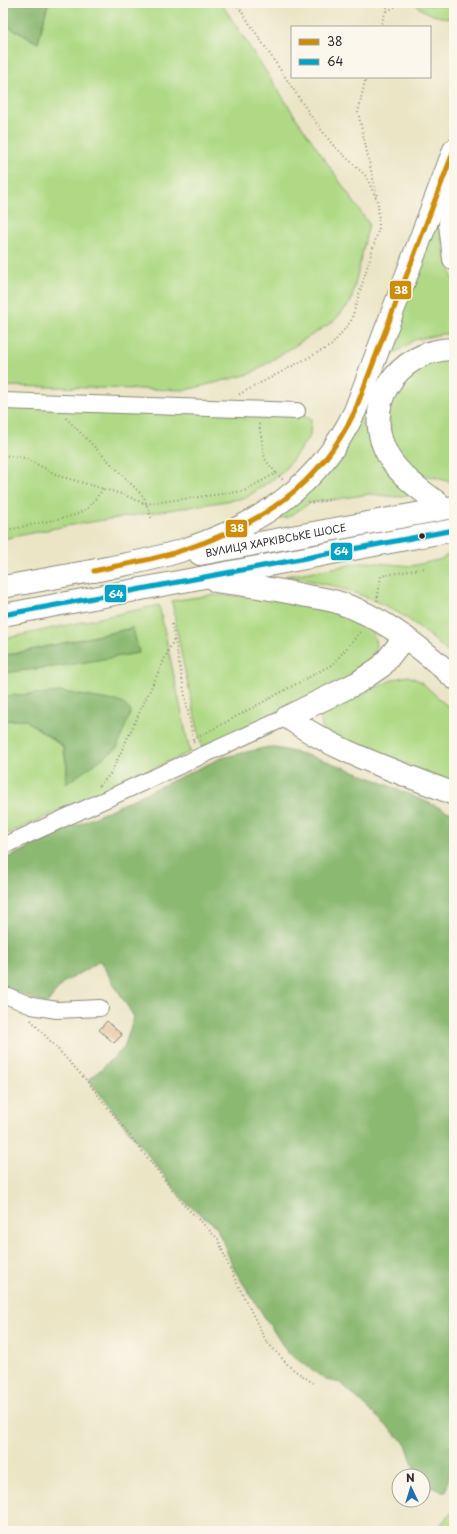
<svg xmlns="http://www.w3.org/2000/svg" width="457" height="1534" viewBox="0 0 457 1534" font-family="'Playpen Sans',sans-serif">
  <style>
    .green { fill: #afd984; stroke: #6d8258 }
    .forest { fill: #8bb972; stroke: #5b724e }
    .building { fill: #e0b68b }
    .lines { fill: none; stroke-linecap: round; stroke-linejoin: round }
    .minor-casing { stroke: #8b8878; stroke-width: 18 }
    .highway-casing { stroke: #8b8878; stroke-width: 24 }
    .path { stroke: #8b8878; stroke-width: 2; stroke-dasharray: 1 3; stroke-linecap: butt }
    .minor { stroke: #fff; stroke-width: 16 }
    .highway { stroke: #fff; stroke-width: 22 }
    .bus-1-casing { stroke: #fbf7ec; stroke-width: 8 }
    .bus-2-casing { stroke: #fbf7ec; stroke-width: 8 }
    .bus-1 { stroke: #ce8d09; stroke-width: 5 }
    .bus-2 { stroke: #02a3c6; stroke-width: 5 }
    .bus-dot { fill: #2b2b2b; stroke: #fbf7ec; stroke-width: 1.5 }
    .labels { text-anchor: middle; stroke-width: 3; stroke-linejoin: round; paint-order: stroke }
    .street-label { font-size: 10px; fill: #2b2b2b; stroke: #fbf7ec }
    .line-badge { stroke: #fbf7ec; stroke-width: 1.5 }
    .badge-label { font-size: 11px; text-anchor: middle; font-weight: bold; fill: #fff }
  </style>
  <rect width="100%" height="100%" fill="#fbf7ec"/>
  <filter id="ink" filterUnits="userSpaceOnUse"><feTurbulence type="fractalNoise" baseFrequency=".025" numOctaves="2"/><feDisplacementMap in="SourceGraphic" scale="8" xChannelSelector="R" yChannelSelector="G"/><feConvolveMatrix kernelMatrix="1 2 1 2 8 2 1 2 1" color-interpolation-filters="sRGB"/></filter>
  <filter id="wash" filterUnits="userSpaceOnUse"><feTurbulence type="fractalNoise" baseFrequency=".012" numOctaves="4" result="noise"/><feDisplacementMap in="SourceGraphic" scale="16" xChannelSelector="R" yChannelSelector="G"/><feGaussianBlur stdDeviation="0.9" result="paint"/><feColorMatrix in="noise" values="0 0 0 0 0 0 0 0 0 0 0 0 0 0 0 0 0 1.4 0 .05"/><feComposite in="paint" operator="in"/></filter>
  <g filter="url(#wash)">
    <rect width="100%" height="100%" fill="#ebe5c6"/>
    <path class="green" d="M48 3H221L299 122 369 224 351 302 334 321 250 374 186 390 3 386V24L38 43Z
      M414 3H454V19C438 17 426 15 414 3Z
      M443 181 442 242 454 283V334H443L414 340 395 353 380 373 369 406 371 429 419 492 397 497 370 494 310 503 288 517 262 521 324 465Z
      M454 356V483L419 473 399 457 391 440 388 402 414 367Z
      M3 406 292 411 311 419 310 436 283 472 246 498 66 526 3 539Z
      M454 550V658C441 647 429 634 415 624 376 595 331 584 285 576L368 562 411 566 442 559Z
      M210 595 258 596 337 610 370 628 375 638 376 649 372 659 366 667 346 679 202 748 181 653 172 601Z
      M159 605 190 752 3 836V721L24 719 63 747 67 767 66 783 117 748 63 692 3 696V673L68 665 139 652 132 628 3 656V639Z
      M408 676 420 681 454 712V783L323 732 320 715 394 679Z
      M454 1509V1531H435Z"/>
    <path class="forest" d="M3 3H48L38 43 3 24Z
      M133 628 139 653 68 665 3 673V656Z
      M63 692 121 702 131 711 117 748 66 784 67 766 63 746 24 719 3 721V696Z
      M268 747C328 755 398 790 454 814V1452L446 1492 423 1485V1476H417L406 1444 341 1383 326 1380 287 1352 235 1271 216 1226 185 1202 89 1080 124 1048 134 1017 100 961 63 983 46 1004 3 986V860L221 758Z"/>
    <g id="blocks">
      <path class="building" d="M107 1021 122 1035 114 1043 99 1030Z"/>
    </g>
  </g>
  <g filter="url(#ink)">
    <use href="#blocks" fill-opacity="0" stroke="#8b8878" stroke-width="1"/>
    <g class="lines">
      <g class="minor-casing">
        <path id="minor" d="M3 401 297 411
          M3 846 287 717
          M3 994 32 1006 57 1010 100 1008"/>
      </g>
      <g class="highway-casing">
        <g id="highway">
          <path d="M454 180 450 224 454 259"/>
          <path d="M444 508C426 493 403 479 390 459 358 408 397 349 454 349"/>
          <path id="s1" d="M200 554 454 507"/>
          <path d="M94 571C124 564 154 560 183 550 260 525 319 486 355 411L454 150"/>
          <path d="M216 581C247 585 277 589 307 596 318 598 329 599 340 603 383 617 421 647 454 678"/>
          <path d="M3 587 108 568"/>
          <path d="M3 615 454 530"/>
          <path d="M405 637 382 666 357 683 287 717C337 753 397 771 454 794"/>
        </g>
      </g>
      <path class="path" d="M236 3 311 116 333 145 366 176 378 202 379 228 351 321 332 345 238 395
        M420 3 427 7H454
        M387 11 402 3
        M380 27 389 3
        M366 77 358 112 377 197
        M66 418 144 497 152 520
        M259 424 265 459 276 473
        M3 455 25 458 59 476 125 495 145 504 244 491 276 473 283 480
        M308 502 310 503 336 499
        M3 531 72 516 87 509 104 488
        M377 601 381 576 425 568
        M172 624 194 745
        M193 740 333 664 362 630
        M99 786 111 773 174 639
        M31 1020 87 1081 186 1207 218 1239 229 1267 266 1341 291 1368 313 1383"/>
      <use href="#minor" class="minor"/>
      <use href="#highway" class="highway"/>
      <g class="bus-1-casing">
        <path id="bus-1" d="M94 571C124 564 154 560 183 550 260 525 319 486 355 411L454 150"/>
      </g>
      <g class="bus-2-casing">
        <path id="bus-2" d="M3 615 454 530"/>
      </g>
      <use href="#bus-1" class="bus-1"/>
      <use href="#bus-2" class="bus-2"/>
    </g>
  </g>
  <circle class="bus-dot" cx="422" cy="536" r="3.5"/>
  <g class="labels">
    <g class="street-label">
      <text dy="4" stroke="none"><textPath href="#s1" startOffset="77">ВУЛИЦЯ ХАРКІВСЬКЕ ШОСЕ</textPath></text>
    </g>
  </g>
  <g class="line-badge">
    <rect x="389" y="280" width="23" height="20" rx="4" fill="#ce8d09"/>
    <rect x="225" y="519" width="23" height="19" rx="4" fill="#ce8d09"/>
    <rect x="330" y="542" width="23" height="19" rx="4" fill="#02a3c6"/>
    <rect x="104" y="584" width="23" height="19" rx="4" fill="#02a3c6"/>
  </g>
  <g class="badge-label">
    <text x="401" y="294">38</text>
    <text x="237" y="532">38</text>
    <text x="341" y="555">64</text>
    <text x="116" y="598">64</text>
  </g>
  <rect width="457" height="1534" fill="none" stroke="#fbf7ec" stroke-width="16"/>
  <rect x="291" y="26" width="140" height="52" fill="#fbf7ec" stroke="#a8a59f"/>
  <rect x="299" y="39" width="20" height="6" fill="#ce8d09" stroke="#a8a59f"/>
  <text x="327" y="46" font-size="12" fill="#2b2b2b">38</text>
  <rect x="299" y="59" width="20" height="6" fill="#02a3c6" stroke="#a8a59f"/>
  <text x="327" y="66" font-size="12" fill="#2b2b2b">64</text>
  <g transform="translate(411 1488) rotate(356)"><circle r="19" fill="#fbf7ec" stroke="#a8a59f"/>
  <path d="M0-3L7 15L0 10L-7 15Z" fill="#1f6fb2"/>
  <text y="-6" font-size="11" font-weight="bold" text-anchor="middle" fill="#2b2b2b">N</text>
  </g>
</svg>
